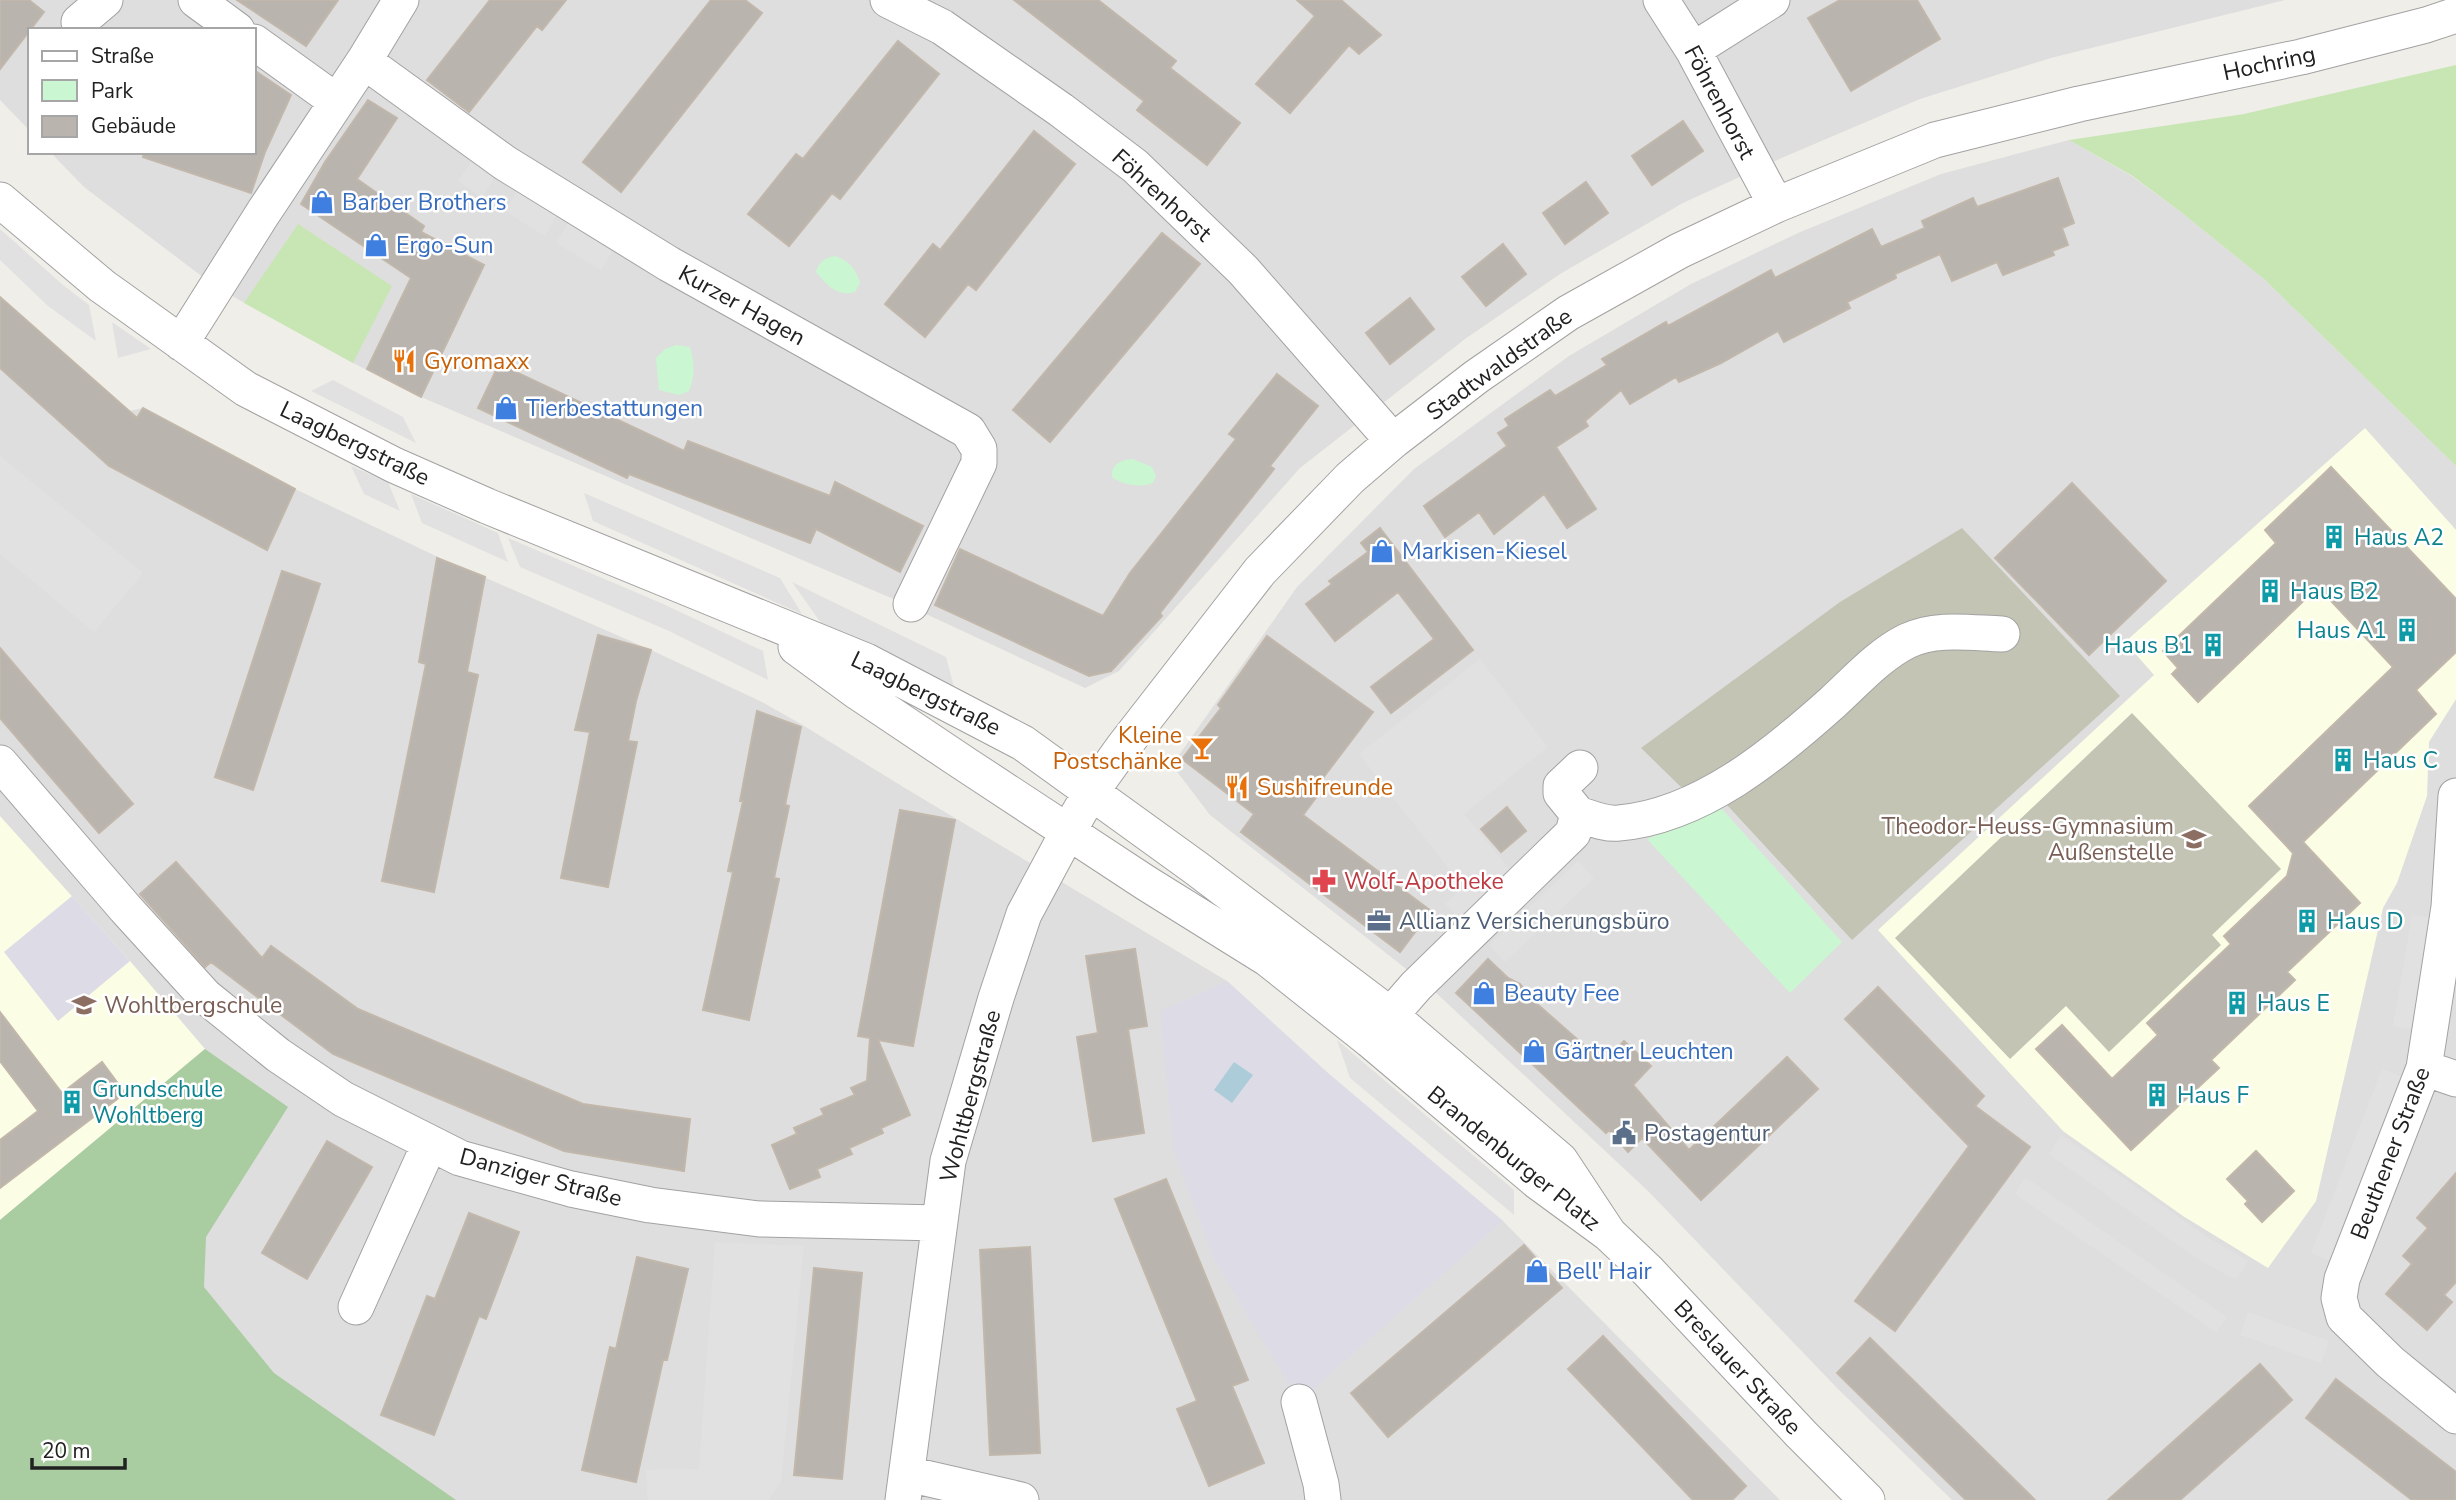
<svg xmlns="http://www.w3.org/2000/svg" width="2456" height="1500" viewBox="0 0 2456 1500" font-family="'Nunito Sans',sans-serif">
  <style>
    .residential { fill: #dfdede }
    .education { fill: #fbfde5 }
    .construction { fill: #c3c4b4 }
    .grass { fill: #c7e6b3 }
    .forest { fill: #a9cca0 }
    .park { fill: #caf6d1 }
    .parking { fill: #e1e1e1 }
    .plaza { fill: #dddce6 }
    .water { fill: #acccda }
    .building { fill: #bab4ae; stroke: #c1b7ab; stroke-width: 2 }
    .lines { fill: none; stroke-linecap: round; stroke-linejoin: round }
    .minor-casing { stroke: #a2a2a2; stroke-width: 37 }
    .minor { stroke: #fff; stroke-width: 35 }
    .labels { text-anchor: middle; stroke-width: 5; stroke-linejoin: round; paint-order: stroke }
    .street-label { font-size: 23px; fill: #212121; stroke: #fff }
    .shop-label { font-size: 23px; fill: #366cbe; stroke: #fff; text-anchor: start }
    .food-label { font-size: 23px; fill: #c56008; stroke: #fff; text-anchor: start }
    .culture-label { font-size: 23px; fill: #0d838f; stroke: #fff; text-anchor: start }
    .education-label { font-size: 23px; fill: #785e54; stroke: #fff; text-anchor: end }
    .health-label { font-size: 23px; fill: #be3a42; stroke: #fff; text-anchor: start }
    .service-label { font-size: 23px; fill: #4e5e75; stroke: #fff; text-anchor: start }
  </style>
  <rect width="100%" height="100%" fill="#f0eee8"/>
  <path class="residential" d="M0 0H2285L2051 58 1920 99 1770 163 1683 203 1560 274 1465 339 1300 468 1119 671 1085 688 898 601 421 397 353 363 216 287 84 187 50 152H254V30H30V131L0 100Z
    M2069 140 2130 175 2177 209 2264 279 2456 466V1500H1952L1837 1388 1649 1192 1433 990 1210 815 1172 765 1297 587 1414 469 1569 356 1691 284 1798 233 1941 174Z
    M0 297 129 411 143 408 295 489 438 557 651 650 760 701 801 724 905 788 1227 981 1329 1074 1503 1221 1780 1500H0Z"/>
  <path class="education" d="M2365 428 2456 530V699L2429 742 2427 796 2397 883 2383 908 2316 1201 2268 1268 2183 1216 2063 1131 1878 930 2154 675 2125 642Z
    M0 816 130 961 205 1049 0 1220Z"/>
  <path class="construction" d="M1962 528 2120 696 1852 940 1702 778 1682 788 1641 748 1840 602Z
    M2132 713 2281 869 2212 935 2221 945 2109 1052 2066 1006 2010 1059 1895 938Z"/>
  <path class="grass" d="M2456 65V466L2264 279 2177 209 2131 175 2069 140 2244 114Z
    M298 224 392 286 353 363 244 303Z"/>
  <path class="forest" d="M205 1049 288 1107 206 1237 204 1287 274 1373 456 1500H0V1220Z"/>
  <path class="park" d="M835 256C849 261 856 268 860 283L855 292C837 297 828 286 816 272 819 262 824 258 835 256Z
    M676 345 690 347C695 364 695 376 689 391L679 395 659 390 656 358 665 349Z
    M1133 459 1152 467 1156 476 1153 483C1142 488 1122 485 1112 477 1111 464 1121 460 1133 459Z
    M1721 808 1842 942 1790 993 1647 839Z"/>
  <path class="parking" d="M475 156 499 171 482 197 458 181Z
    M521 186 560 210 545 236 505 211Z
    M571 218 617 244 601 270 556 243Z
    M0 229 63 285 89 305 96 341 48 306 0 260Z
    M112 322 151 349 118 358Z
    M333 380 403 417 416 443 311 391Z
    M0 456 143 573 94 632 0 554Z
    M351 466 388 482 400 511 364 494Z
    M584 493 780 578 802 614 593 521Z
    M411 494 498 533 508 562 422 523Z
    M508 538 661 603 763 651 768 680 669 631 520 567Z
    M792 582 946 657 954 687 821 623Z
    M1480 659 1548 747 1464 814 1513 873 1461 920 1445 904 1463 887 1359 754Z
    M1578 861 1594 878 1505 962 1489 945Z
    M2412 915 2438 919 2419 1030 2393 1026Z
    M1337 1040 1514 1190V1215L1350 1078Z
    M2382 1069 2409 1079 2338 1264 2311 1253Z
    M2061 1135 2209 1238 2248 1261 2236 1280 2196 1258 2049 1154Z
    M2025 1177 2227 1317 2216 1332 2015 1194Z
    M715 1242 804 1246 781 1482 768 1500H648L646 1470 699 1469Z
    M2248 1312 2329 1341 2321 1363 2240 1335Z"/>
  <path class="plaza" d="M72 896 130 961 58 1021 4 952Z
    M1227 981 1329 1074 1503 1221 1299 1402 1213 1258 1173 1148 1160 1011Z"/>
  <path class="water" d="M1234 1062 1253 1075 1232 1103 1214 1090Z"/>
  <path class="building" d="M0 0H29L44 12 0 69Z
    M237 0H338L306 46Z
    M490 0H566L542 30 537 26 469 112 427 80Z
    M711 0H745L762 13 621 192 583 162Z
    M1014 0H1098L1176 61 1170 68 1240 123 1207 165 1137 110 1144 101Z
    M1297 0H1341L1381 35 1359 54 1349 45 1290 113 1256 84 1315 16Z
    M1840 0H1917L1940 39 1851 91 1808 18Z
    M898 41 939 74 840 199 832 193 789 246 748 214 796 154 803 159Z
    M254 70 291 95 265 152 251 193 143 157 144 152H254Z
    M368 100 397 118 357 179 424 226 421 232 484 265 421 397 367 369 411 278 301 204 325 162Z
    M1683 121 1703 151 1652 185 1632 156Z
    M1034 131 1075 164 976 290 968 284 925 337 885 304 933 244 940 250Z
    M2058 178 2074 223 2062 228 2068 245 2052 251 2054 255 2003 275 1997 262 1952 281 1940 254 1895 274 1896 278 1847 302 1850 308 1784 342 1778 331 1721 363 1679 382 1676 377 1630 404 1621 390 1585 421 1588 426 1556 447 1596 509 1567 528 1544 494 1494 534 1479 512 1445 537 1424 506 1507 446 1498 433 1509 426 1505 419 1550 390 1555 396 1607 365 1602 359 1666 322 1668 326 1771 270 1775 278 1872 229 1881 247 1925 228 1922 221 1973 198 1977 207Z
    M1586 182 1608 213 1565 244 1543 213Z
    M1162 233 1200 264 1050 442 1013 410Z
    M1503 244 1526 274 1486 306 1462 277Z
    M0 297 137 418 143 408 295 489 267 550 109 466 0 368Z
    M1410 298 1434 329 1390 364 1366 333Z
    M499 364 684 451 688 441 830 496 835 482 923 526 900 572 816 529 810 543 629 474 627 478 478 408Z
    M1277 374 1318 406 1270 466 1274 469 1160 613 1162 616 1111 671 1089 676 935 605 960 549 1103 616 1130 573 1236 439 1229 434Z
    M2331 467 2456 599V652L2416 690 2436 714 2303 842 2360 903 2287 972 2295 980 2211 1060 2219 1068 2131 1150 2036 1049 2062 1025 2112 1079 2158 1035 2147 1023 2231 944 2224 936 2287 876 2293 853 2249 806 2393 667 2318 587 2198 702 2172 674 2178 668 2163 651 2276 543 2265 530Z
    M2072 483 2166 581 2089 655 1995 558Z
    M1380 528 1473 650 1391 713 1371 687 1434 639 1398 592 1335 641 1306 604 1332 584 1329 581 1368 552 1361 543Z
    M437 558 485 577 467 672 478 675 434 892 382 881 426 664 419 662Z
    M282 571 320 584 253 790 215 777Z
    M598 635 651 650 636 701 628 741 637 742 608 887 561 878 590 732 575 730Z
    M1267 636 1373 712 1313 791 1318 795 1303 815 1431 911 1400 952 1241 832 1254 814 1182 759 1221 708 1218 705Z
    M0 648 133 804 99 833 0 718Z
    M757 711 801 727 785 805 789 806 774 878 779 879 749 1020 703 1010 733 872 728 871 743 801H740Z
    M1507 807 1526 831 1501 852 1481 829Z
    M900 810 955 820 913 1046 878 1040 910 1115 881 1128 883 1133 849 1148 852 1154 817 1169 820 1177 790 1189 772 1145 797 1134 794 1128 824 1115 821 1109 855 1095 851 1088 867 1081 870 1038 858 1036Z
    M176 862 262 958 271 946 358 1009 583 1104 690 1119 684 1171 564 1151 333 1054 211 962 205 967 140 894Z
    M1135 949 1147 1026 1128 1029 1144 1133 1093 1141 1077 1037 1098 1033 1086 956Z
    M1488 959 1508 978 1520 984 1536 1003 1604 1063 1624 1041 1651 1066 1633 1085 1689 1150 1787 1057 1818 1089 1701 1200 1642 1138 1628 1152 1609 1130 1606 1133 1456 993Z
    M1878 987 1984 1096 1975 1106 2030 1147 1895 1331 1855 1301 1969 1146 1845 1019Z
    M0 1012 62 1093 102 1062 125 1093 0 1188V1140L38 1111 0 1061Z
    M327 1141 372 1167 307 1279 262 1253Z
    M2256 1151 2294 1191 2262 1222 2245 1204 2248 1201 2227 1179Z
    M2456 1173V1282L2444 1295 2452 1302 2427 1330 2386 1294 2412 1264 2403 1256 2428 1228 2417 1218Z
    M1166 1179 1248 1380 1232 1386 1264 1463 1209 1486 1177 1409 1197 1401 1115 1199Z
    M469 1213 519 1232 486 1319 479 1316 434 1435 381 1415 427 1296 435 1299Z
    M1524 1245 1562 1288 1388 1437 1351 1393Z
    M1030 1247 1040 1453 990 1455 980 1250Z
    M637 1257 688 1269 667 1360H663L636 1482 582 1470 610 1347 616 1349Z
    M814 1268 862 1273 842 1479 794 1475Z
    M1603 1336 1746 1486 1732 1500H1693L1568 1369Z
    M1870 1338 2035 1500H1966L1837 1373Z
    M2260 1364 2292 1400 2180 1500H2108Z
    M2336 1379 2456 1472V1500H2412L2306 1418Z"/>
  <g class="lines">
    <g class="minor-casing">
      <path id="minor" d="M196 0 237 30
        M888 0 942 27 1061 110 1135 166 1243 270 1393 441
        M1661 0 1693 50 1776 205
        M79 22 105 0
        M254 42 336 101
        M1693 50 1772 0
        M364 61 505 163 669 264 968 431 979 449V463L911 604
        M0 200 102 286 246 389 394 465 487 506 866 661 1023 743 1196 868 1389 1014 1560 1160 1609 1234
        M181 343 263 213 364 61 401 0
        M796 647 859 693 965 764 1146 883 1268 959 1370 1040 1538 1182 1609 1234 1648 1271 1801 1434 1867 1500
        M0 763 125 908 205 996 278 1055 343 1099 460 1158 571 1189 650 1205 759 1219 939 1223
        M2456 796 2449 907 2424 1068 2342 1279 2339 1298 2344 1317 2390 1362 2456 1416
        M1578 814C1591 818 1606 825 1619 823 1701 816 1775 754 1833 702 1856 681 1879 655 1907 641 1936 627 1971 633 2002 634
        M1376 1032 1416 986 1573 833 1578 814 1561 793V786L1580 768
        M2424 1068 2456 1079
        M356 1307 430 1143
        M1299 1402 1321 1484 1323 1500
        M908 1474 1021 1500
        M903 1500 948 1161 996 998 1024 914 1069 830 1091 792 1124 746 1260 571 1350 478 1393 441 1476 377 1568 313 1679 251 1776 205 1935 140 2079 104 2301 57 2426 25 2456 15"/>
    </g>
    <use href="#minor" class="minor"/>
  </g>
  <defs>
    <g id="shop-bare" transform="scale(1.89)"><path d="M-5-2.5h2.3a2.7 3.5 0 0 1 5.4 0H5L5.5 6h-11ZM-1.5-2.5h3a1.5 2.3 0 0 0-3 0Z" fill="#3f7fe0" stroke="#fff" stroke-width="2.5" paint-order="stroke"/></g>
    <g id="restaurant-bare" transform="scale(1.89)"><path d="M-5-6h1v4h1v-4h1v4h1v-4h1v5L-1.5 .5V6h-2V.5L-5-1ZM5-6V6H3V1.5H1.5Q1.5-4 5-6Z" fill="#e8710a" stroke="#fff" stroke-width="2.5" paint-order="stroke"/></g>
    <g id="building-bare" transform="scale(1.89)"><path d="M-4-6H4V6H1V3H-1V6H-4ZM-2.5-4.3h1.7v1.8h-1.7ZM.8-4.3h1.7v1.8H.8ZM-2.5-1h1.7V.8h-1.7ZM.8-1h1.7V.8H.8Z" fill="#0f9aa8" stroke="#fff" stroke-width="2.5" paint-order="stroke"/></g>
    <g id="bar-bare" transform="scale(1.89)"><path d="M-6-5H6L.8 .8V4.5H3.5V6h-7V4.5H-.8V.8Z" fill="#e8710a" stroke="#fff" stroke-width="2.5" paint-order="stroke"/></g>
    <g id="school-bare" transform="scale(1.89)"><path d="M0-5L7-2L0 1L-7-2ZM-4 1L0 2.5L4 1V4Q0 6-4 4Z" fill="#8d6e63" stroke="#fff" stroke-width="2.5" paint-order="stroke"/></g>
    <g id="pharmacy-bare" transform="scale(1.89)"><path d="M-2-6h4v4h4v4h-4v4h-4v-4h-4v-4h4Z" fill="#e0444e" stroke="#fff" stroke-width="2.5" paint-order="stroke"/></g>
    <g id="office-bare" transform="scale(1.89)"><path d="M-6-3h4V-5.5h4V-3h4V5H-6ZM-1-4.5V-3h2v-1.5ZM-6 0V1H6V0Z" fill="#5c6f8a" stroke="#fff" stroke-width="2.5" paint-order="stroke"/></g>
    <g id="civic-bare" transform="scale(1.89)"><path d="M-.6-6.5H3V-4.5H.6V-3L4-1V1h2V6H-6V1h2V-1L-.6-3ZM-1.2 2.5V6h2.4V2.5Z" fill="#5c6f8a" stroke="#fff" stroke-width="2.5" paint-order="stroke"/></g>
  </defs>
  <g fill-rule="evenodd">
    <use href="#shop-bare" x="322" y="202"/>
    <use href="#shop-bare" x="376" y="245"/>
    <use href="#restaurant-bare" x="404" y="361"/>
    <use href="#shop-bare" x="506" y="408"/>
    <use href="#building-bare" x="2334" y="537"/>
    <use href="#shop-bare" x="1382" y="551"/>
    <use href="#building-bare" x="2270" y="591"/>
    <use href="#building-bare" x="2407" y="630"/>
    <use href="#building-bare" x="2213" y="645"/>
    <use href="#bar-bare" x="1202" y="748"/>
    <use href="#building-bare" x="2343" y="760"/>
    <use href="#restaurant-bare" x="1237" y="787"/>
    <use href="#school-bare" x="2194" y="839"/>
    <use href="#pharmacy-bare" x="1324" y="881"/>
    <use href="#office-bare" x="1379" y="921"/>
    <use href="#building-bare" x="2307" y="921"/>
    <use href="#shop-bare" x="1484" y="993"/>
    <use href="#building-bare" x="2237" y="1003"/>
    <use href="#school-bare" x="84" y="1005"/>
    <use href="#shop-bare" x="1534" y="1051"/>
    <use href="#building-bare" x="2157" y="1095"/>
    <use href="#building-bare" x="72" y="1102"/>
    <use href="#civic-bare" x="1624" y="1133"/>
    <use href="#shop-bare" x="1537" y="1271"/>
  </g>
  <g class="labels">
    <g class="street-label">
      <text transform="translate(2269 63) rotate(-12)" y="8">Hochring</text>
      <text transform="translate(1720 102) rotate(62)" y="8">Föhrenhorst</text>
      <text transform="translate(1162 195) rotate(42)" y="8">Föhrenhorst</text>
      <text transform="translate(742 305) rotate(29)" y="8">Kurzer Hagen</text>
      <text transform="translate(1499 364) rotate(-36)" y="8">Stadtwaldstraße</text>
      <text transform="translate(355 443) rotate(26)" y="8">Laagbergstraße</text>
      <text transform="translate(926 693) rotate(26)" y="8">Laagbergstraße</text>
      <text transform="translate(970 1096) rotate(-75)" y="8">Wohltbergstraße</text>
      <text transform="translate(2390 1153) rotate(-69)" y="8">Beuthener Straße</text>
      <text transform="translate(1514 1158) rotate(39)" y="8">Brandenburger Platz</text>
      <text transform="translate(541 1177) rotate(15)" y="8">Danziger Straße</text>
      <text transform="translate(1738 1367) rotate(47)" y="8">Breslauer Straße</text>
    </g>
    <g class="shop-label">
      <text x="342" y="210">Barber Brothers</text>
      <text x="396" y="253">Ergo-Sun</text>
      <text x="526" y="416">Tierbestattungen</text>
      <text x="1402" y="559">Markisen-Kiesel</text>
      <text x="1504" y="1001">Beauty Fee</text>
      <text x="1554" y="1059">Gärtner Leuchten</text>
      <text x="1557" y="1279">Bell' Hair</text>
    </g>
    <g class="food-label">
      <text x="424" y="369">Gyromaxx</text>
      <text x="1182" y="743" text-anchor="end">Kleine<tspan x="1182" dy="26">Postschänke</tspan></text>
      <text x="1257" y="795">Sushifreunde</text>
    </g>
    <g class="culture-label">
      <text x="2354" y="545">Haus A2</text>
      <text x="2290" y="599">Haus B2</text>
      <text x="2387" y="638" text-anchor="end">Haus A1</text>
      <text x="2193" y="653" text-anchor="end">Haus B1</text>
      <text x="2363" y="768">Haus C</text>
      <text x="2327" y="929">Haus D</text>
      <text x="2257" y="1011">Haus E</text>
      <text x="92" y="1097">Grundschule<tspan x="92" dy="26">Wohltberg</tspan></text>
      <text x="2177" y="1103">Haus F</text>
    </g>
    <g class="education-label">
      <text x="2174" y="834">Theodor-Heuss-Gymnasium<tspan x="2174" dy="26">Außenstelle</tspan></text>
      <text x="104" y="1013" text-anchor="start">Wohltbergschule</text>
    </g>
    <g class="health-label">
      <text x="1344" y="889">Wolf-Apotheke</text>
    </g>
    <g class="service-label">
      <text x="1399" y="929">Allianz Versicherungsbüro</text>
      <text x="1644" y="1141">Postagentur</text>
    </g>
  </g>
  <rect x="28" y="28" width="228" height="126" fill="#ffffff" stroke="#a6a6a6" stroke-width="2"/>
  <rect x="42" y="51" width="35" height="10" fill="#ffffff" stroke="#a6a6a6" stroke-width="2"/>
  <text x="91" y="63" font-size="21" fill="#212121">Straße</text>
  <rect x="42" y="80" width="35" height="21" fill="#caf6d1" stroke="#a6a6a6" stroke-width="2"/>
  <text x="91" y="98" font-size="21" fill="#212121">Park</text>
  <rect x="42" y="116" width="35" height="21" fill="#bab4ae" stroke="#a6a6a6" stroke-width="2"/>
  <text x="91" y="133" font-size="21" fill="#212121">Gebäude</text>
  <path d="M32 1458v10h93v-10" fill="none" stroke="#212121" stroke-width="3.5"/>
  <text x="42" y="1458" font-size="21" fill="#212121" stroke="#ffffff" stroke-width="5" paint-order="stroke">20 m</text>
</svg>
